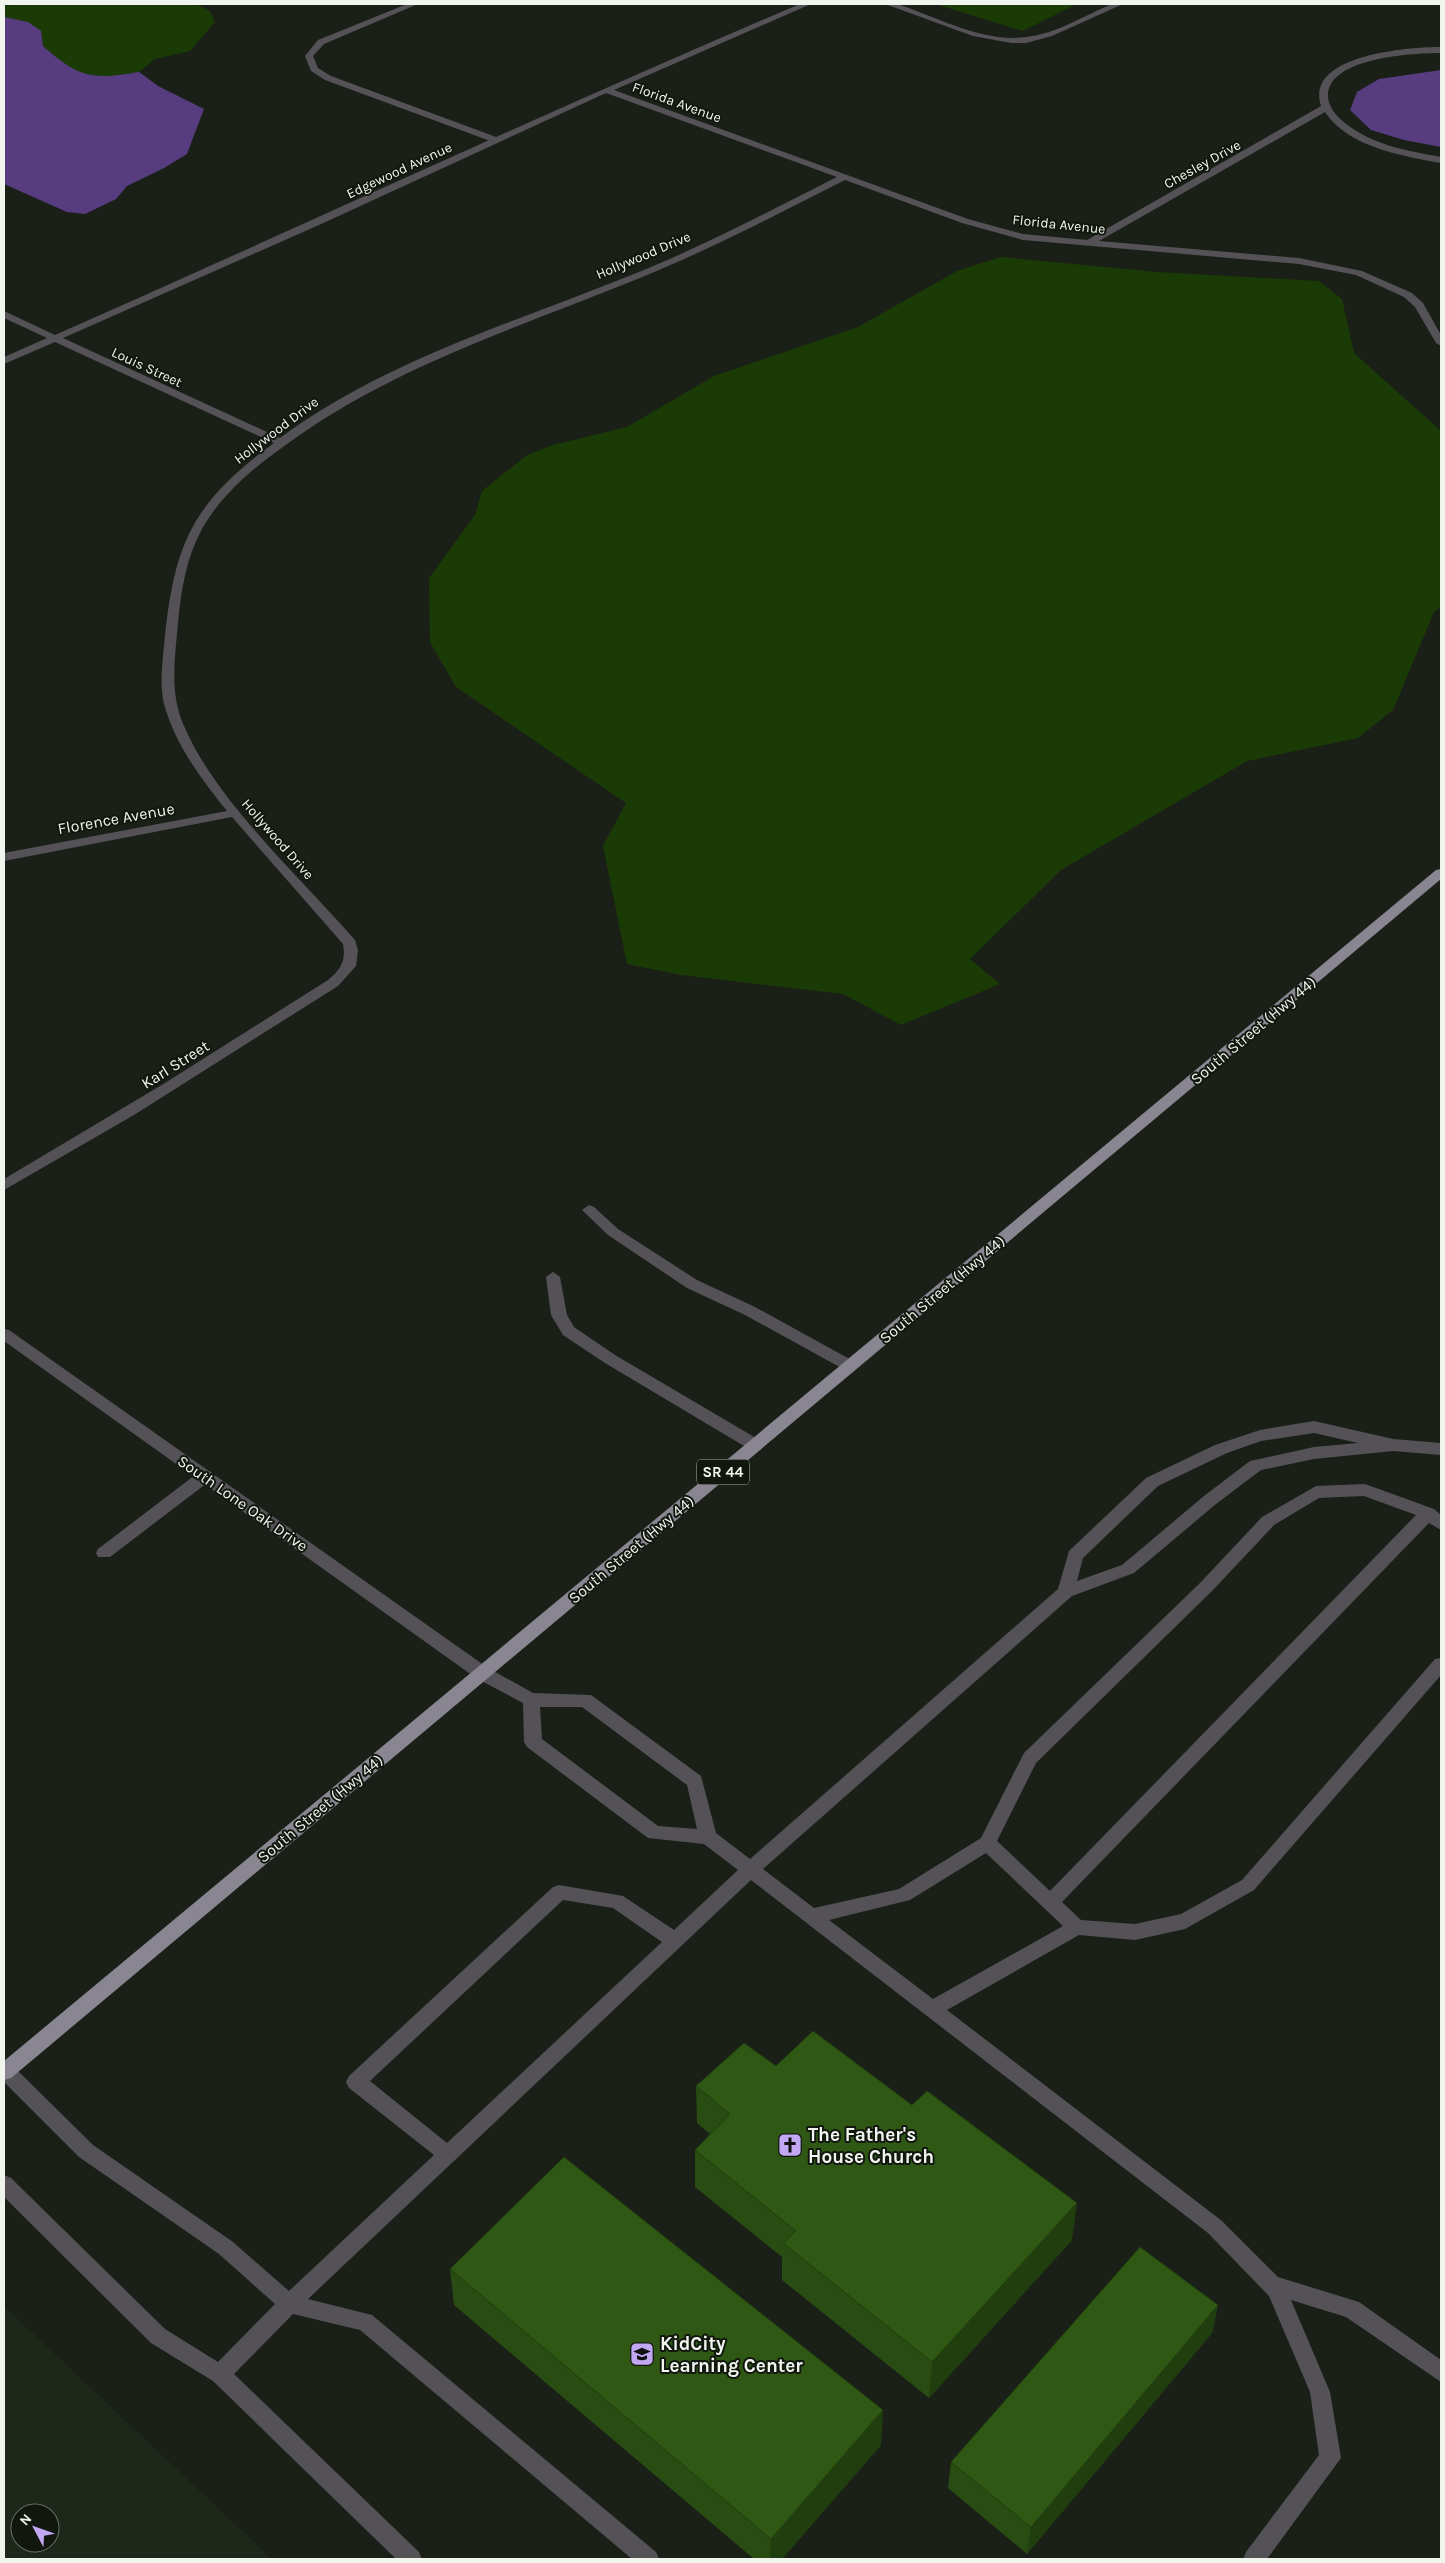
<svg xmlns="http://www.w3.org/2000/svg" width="1445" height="2563" viewBox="0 0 1445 2563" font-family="Karla,sans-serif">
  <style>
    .built { fill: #1e281a; fill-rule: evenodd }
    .green { fill: #1b3b06 }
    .water { fill: #573d7f }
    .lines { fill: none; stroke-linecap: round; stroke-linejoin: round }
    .service { fill: #545257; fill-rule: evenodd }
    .minor { fill: #545257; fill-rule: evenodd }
    .tertiary { fill: #545257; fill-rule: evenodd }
    .primary { fill: #898691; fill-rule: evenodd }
    .wall { fill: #284c11 }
    .shaded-wall { fill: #213e0e }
    .building { fill: #2f5814; stroke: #213e0e }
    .labels { text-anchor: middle; stroke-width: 4; stroke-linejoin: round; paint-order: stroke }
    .far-street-label { font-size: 14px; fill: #f0f5ee; stroke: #11170e }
    .shield { fill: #11170e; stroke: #adb2ab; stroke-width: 1 }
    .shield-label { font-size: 15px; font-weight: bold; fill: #f0f5ee }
    .street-label { font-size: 16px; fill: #f0f5ee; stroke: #11170e }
    .near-poi-label { font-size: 19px; font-weight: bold; fill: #f0f5ee; stroke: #11170e; text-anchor: start }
  </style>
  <rect width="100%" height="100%" fill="#1a2017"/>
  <path class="built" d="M4 2306 272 2559H4ZM20 2513H50V2543H20Z"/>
  <path class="green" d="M17 4H196L210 11 215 22 190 51 155 59 139 72 110 77 81 74 65 66 43 46 40 31 28 22 4 17V6Z
    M935 4H1077L1023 31Z
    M1001 257 1157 272 1319 281 1342 299 1354 353 1441 431V607L1434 612 1393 710 1358 738 1247 761 1061 870 970 959 1000 984 901 1025 843 994 681 975 627 964 603 846 626 803 456 687 430 642 429 578 475 515 482 491 527 455 553 445 627 427 714 376 858 327 957 271Z"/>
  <path class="water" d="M4 17 28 22 41 31 43 46C79 78 92 80 139 72L158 86 204 109 187 154 164 168 127 186 116 199 85 214 67 212 4 184Z
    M1441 70V147L1404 140 1371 130 1350 110 1357 92 1379 79Z"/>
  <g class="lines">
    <path class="service" d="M407 4H418L324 44 313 56 318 68 331 76 499 138V142H493L325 80 311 71 305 56 318 40Z
      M885 4H897C937 17 983 43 1026 37 1056 34 1085 15 1112 4H1123L1052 36 1026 43H1011L973 36Z
      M589 1205 594 1207 618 1229 697 1280 755 1307 855 1362 858 1366 855 1370H845L745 1315 687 1288 608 1235 582 1210Z
      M553 1272 560 1277 567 1315 574 1327 615 1355 761 1441 763 1445 761 1449H749L605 1363 563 1335 551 1315 546 1277Z
      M1314 1421 1393 1439 1441 1443V1455L1393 1451 1314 1459 1261 1470 1216 1504 1134 1573 1072 1596 763 1869 814 1908 899 1889 981 1838 1024 1753 1201 1582 1262 1517 1316 1486 1365 1484 1434 1509 1441 1515V1530L1429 1523 1062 1902 1081 1920 1135 1924 1181 1914 1242 1880 1435 1659 1441 1658V1675L1254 1890 1185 1929 1135 1940 1079 1935 947 2010 1222 2221 1278 2277 1359 2302 1441 2360V2382L1346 2317 1291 2300 1330 2392 1341 2458 1267 2559H1243L1246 2552 1319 2455 1310 2392 1269 2296 1208 2233 751 1880 308 2299 372 2315 656 2552 659 2559H632L360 2330 293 2314 234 2374 419 2552 422 2559H396L213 2381 151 2343 4 2197V2175L11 2178 165 2329 218 2362 275 2304 219 2254 79 2157 4 2082V2063L12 2065 93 2145 233 2242 289 2291 434 2155 349 2088 346 2082 349 2076 553 1887 559 1885 623 1896 674 1930 738 1870 704 1844 648 1838 527 1747 524 1742 523 1703 476 1678 473 1673 476 1668 482 1666 488 1668 533 1693 591 1695 701 1776 716 1833 750 1859 1058 1589 1069 1551 1146 1478 1215 1445 1260 1430ZM1314 1433 1358 1443 1314 1447 1250 1461 1204 1496 1122 1565 1077 1581 1083 1558 1158 1486 1227 1453 1261 1441ZM1364 1496 1416 1515 1050 1891 997 1841 1036 1763 1213 1590 1274 1525 1319 1498ZM540 1707H582L687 1785 697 1829 658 1826 542 1739ZM986 1853 1063 1926 933 1999 829 1920 910 1900ZM563 1900 613 1908 662 1942 447 2143 370 2081Z
      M205 1470 211 1472 213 1476 211 1480 110 1557H98L96 1553 98 1549 199 1472Z"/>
    <path class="minor" d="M800 4H811L614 90 968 219 1023 234 1087 240 1321 106C1304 54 1411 47 1441 47V53C1415 53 1329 57 1328 95 1328 112 1345 124 1358 132 1383 147 1413 152 1441 157V163C1402 156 1348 147 1325 112L1099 241 1299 258 1362 271 1412 293 1423 303 1441 335V346L1436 343 1415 307 1404 297 1356 275 1299 264 1023 240 962 223 845 180C776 215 707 251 635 280 514 329 389 368 283 447 252 469 221 495 202 529 186 558 181 591 178 623 175 658 169 692 184 726 216 801 301 878 355 940L358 950 356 966 338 986 134 1115 4 1190V1179L165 1083 328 980C341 969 346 961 343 944L232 817 4 861V853L227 811C201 779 175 744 164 704 159 682 163 658 165 636 175 540 195 501 274 443L55 342 4 364V357L47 338 4 318V311L55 335C304 225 550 110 800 4ZM606 93 837 177C768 212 700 248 629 276 510 324 384 361 280 438L63 338 319 225Z"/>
    <path class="tertiary" d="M4 1329 9 1330 488 1668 491 1673 488 1678 482 1680 476 1678 4 1341Z"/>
    <path class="primary" d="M1441 869V879L11 2078 4 2080V2061L1436 870Z"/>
  </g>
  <path class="wall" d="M776 2066 1072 2240 929 2398 782 2280V2257L695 2187V2150L710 2134 697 2123 696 2086Z
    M450 2269 881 2445 782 2559H754L454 2305Z
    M1218 2305 1212 2333 1027 2554 948 2488 951 2462Z"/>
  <path class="shaded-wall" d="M1077 2203 1072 2240 929 2398 932 2362Z
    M1218 2305 1212 2333 1027 2554 1031 2527Z
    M883 2410 881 2445 782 2559H770L771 2539Z"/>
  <path class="building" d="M813 2031 912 2105 927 2091 1077 2203 932 2362 783 2243 796 2231 695 2150 730 2114 696 2086 744 2043 776 2066Z
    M564 2157 883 2410 771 2539 450 2269Z
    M1140 2247 1218 2305 1031 2527 951 2462Z"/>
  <defs>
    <g id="church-square" transform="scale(1.25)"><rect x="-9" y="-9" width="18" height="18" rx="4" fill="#c2a8f3" stroke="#11170e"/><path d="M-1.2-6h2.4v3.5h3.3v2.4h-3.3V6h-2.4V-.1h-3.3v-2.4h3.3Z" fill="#111"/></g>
    <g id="school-square" transform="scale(1.25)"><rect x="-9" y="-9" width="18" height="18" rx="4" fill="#c2a8f3" stroke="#11170e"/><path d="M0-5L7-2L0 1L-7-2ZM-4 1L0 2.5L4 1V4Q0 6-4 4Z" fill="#111"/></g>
  </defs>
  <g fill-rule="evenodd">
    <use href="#church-square" x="790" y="2145"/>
    <use href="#school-square" x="642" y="2354"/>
  </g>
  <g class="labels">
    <g class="far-street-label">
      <text transform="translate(677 102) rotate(20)" y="5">Florida Avenue</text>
      <text transform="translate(1202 164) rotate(-29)" y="5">Chesley Drive</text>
      <text transform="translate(399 170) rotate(-25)" y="5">Edgewood Avenue</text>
      <text transform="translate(1059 224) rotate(6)" y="5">Florida Avenue</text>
      <text transform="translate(643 255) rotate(-23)" y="5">Hollywood Drive</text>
      <text transform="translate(147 367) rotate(25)" y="5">Louis Street</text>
      <text transform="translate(276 430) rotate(-37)" y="5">Hollywood Drive</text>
      <text transform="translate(278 839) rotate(49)" y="5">Hollywood Drive</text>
    </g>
    <rect class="shield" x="697" y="1459.5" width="52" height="25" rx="4"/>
    <g class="shield-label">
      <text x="723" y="1477">SR 44</text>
    </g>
    <g class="street-label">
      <text transform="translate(116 818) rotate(-10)" y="6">Florence Avenue</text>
      <text transform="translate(1253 1030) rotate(-40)" y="6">South Street (Hwy 44)</text>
      <text transform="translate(175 1064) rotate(-32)" y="6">Karl Street</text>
      <text transform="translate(942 1289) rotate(-40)" y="6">South Street (Hwy 44)</text>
      <text transform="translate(243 1503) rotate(35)" y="6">South Lone Oak Drive</text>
      <text transform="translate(631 1549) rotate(-40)" y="6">South Street (Hwy 44)</text>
      <text transform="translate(320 1808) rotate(-40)" y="6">South Street (Hwy 44)</text>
    </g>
    <g class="near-poi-label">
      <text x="808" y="2141">The Father's<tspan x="808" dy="22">House Church</tspan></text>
      <text x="660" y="2350">KidCity<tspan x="660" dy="22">Learning Center</tspan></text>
    </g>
  </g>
  <rect width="1445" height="2563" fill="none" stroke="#f0f5ee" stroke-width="10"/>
  <g transform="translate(35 2528) rotate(311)"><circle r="24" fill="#11170e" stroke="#6a7068"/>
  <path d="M0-4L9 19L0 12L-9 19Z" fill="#c2a8f3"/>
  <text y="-8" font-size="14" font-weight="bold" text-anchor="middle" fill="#f0f5ee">N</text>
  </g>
</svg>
